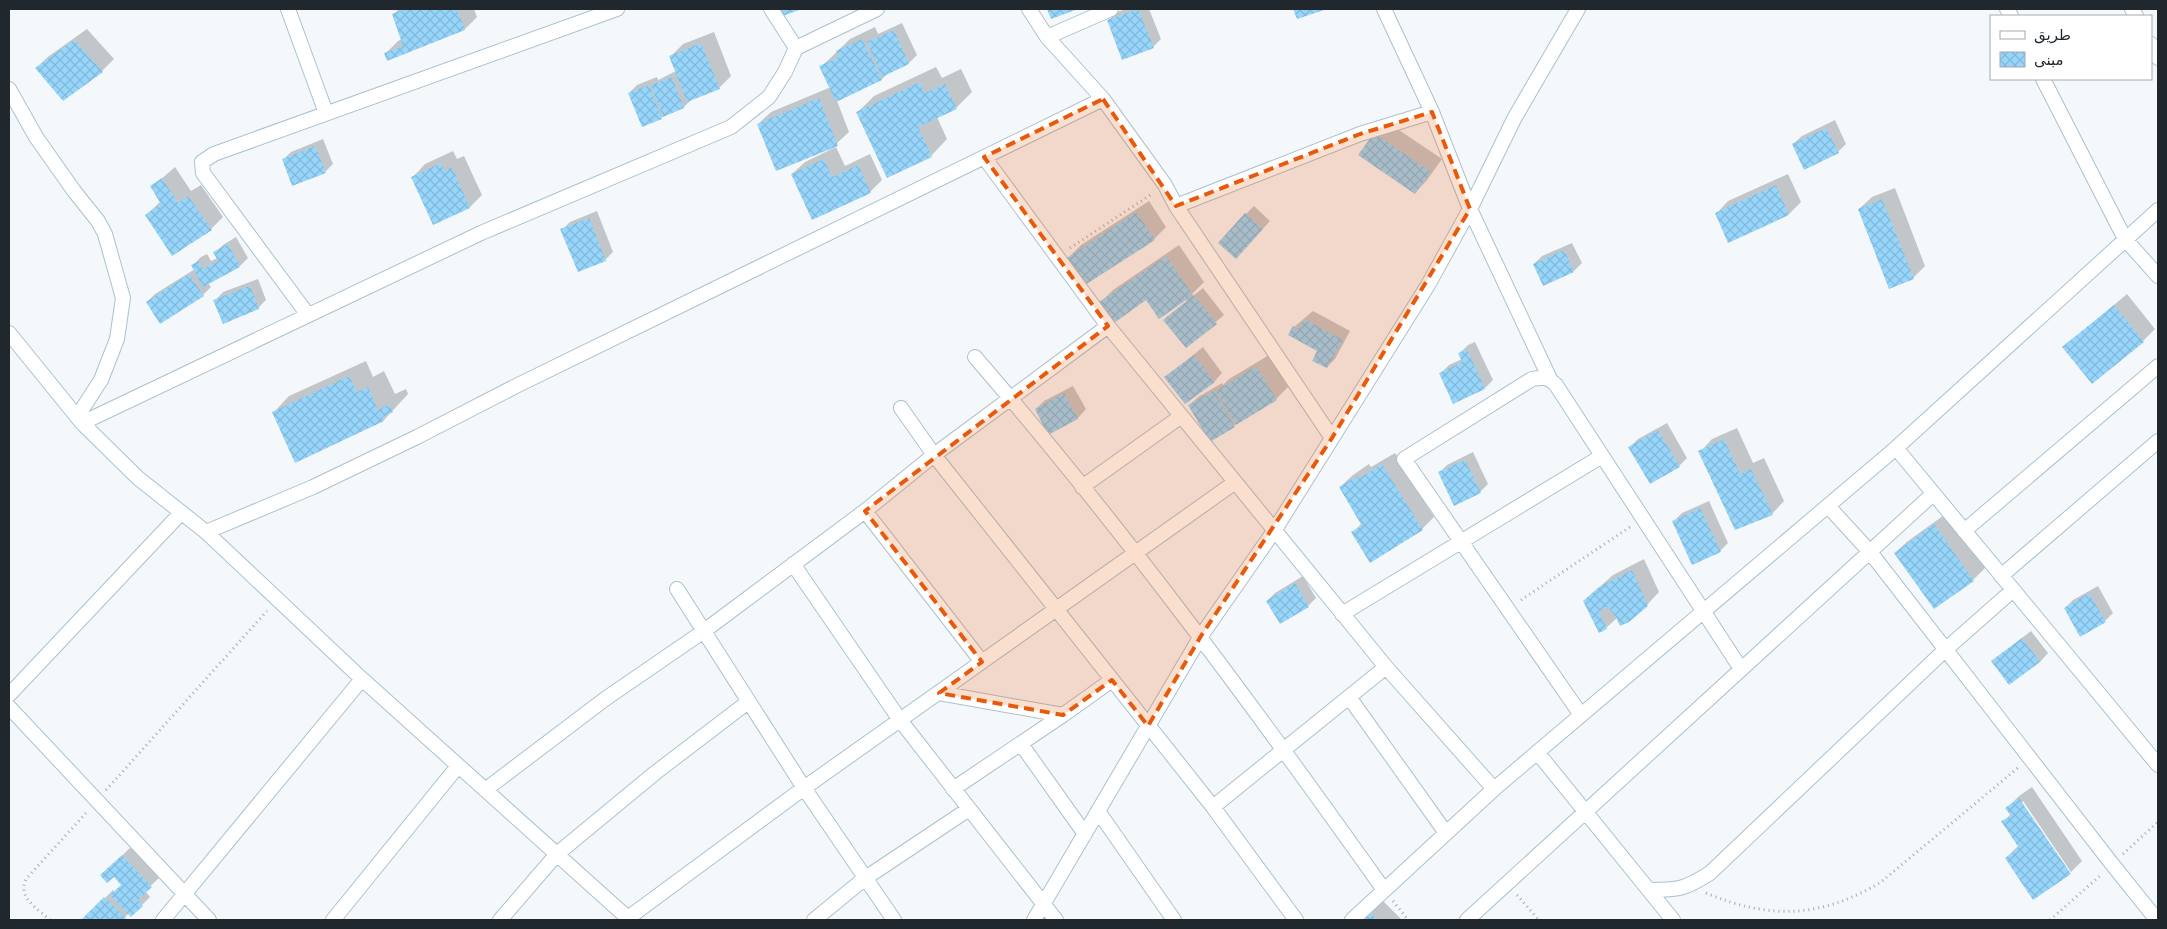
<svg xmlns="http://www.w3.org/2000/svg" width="2167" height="929" viewBox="0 0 2167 929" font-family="'DejaVu Sans',Cairo,sans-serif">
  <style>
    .shadow { fill: #0003 }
    .building { fill: url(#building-cross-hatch) }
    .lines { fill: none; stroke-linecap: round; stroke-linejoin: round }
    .street-casing { stroke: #abc1cf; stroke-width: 16 }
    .path { stroke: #a6acb0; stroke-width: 3; stroke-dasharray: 1 4; stroke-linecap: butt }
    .street { stroke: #fff; stroke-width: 14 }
    .marked { fill: #e8590c; fill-opacity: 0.2; stroke: #e8590c; stroke-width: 4; stroke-dasharray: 10 6; stroke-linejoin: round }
  </style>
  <defs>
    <pattern id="building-cross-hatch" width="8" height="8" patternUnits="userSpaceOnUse" patternTransform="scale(1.25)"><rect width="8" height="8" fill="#97d6fc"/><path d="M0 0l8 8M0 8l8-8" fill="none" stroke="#82b8d8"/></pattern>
  </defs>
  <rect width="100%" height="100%" fill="#f4f8fb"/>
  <path class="shadow" d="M399 9H474L477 17 465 29 385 54 398 41 402 39 393 15Z
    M1126 9H1149L1161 39 1153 47 1108 21 1117 12Z
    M902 23 917 55 909 63 888 73 882 79 837 101 849 132 835 145 845 166 870 154 882 180 870 192 792 174 805 162 836 147 835 145 758 124 771 112 831 87 821 67 850 39 875 27 878 34Z
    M87 29 114 59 102 71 36 68 49 56Z
    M714 32 731 76 719 88 692 99 684 107 642 126 629 93 637 85 657 77 658 80 676 71 670 57 683 44Z
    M936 67 942 78 961 69 972 92 956 108 937 117 947 139 931 156 857 113 874 96Z
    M1835 120 1846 144 1838 152 1793 144 1802 136Z
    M1387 122 1442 159 1427 180 1415 193 1360 155Z
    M323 139 333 164 325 172 283 160 291 152Z
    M453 151 457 159 464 156 482 195 470 207 434 223 413 177 425 164Z
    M175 167 191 191 201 185 223 217 211 229 146 215 161 201 152 187Z
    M1788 174 1801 202 1789 214 1729 242 1716 214 1728 201Z
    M1895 188 1925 266 1913 278 1859 209 1872 197Z
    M1149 201 1166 227 1154 239 1068 258 1081 245Z
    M1254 206 1270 221 1244 249 1246 214Z
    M597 211 613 252 605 260 562 230 570 222Z
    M236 237 248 258 240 266 208 283 211 287 203 295 147 302 155 294 195 269 193 265 201 257 207 254 211 261 218 258 215 253 223 245Z
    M1572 243 1582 263 1574 271 1544 285 1534 264 1542 256Z
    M1179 245 1204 282 1192 294 1193 296 1203 288 1224 315 1186 347 1165 320 1187 301 1185 299 1147 298 1101 302 1113 290Z
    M258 279 266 300 258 308 215 301 223 292Z
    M2127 294 2155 329 2143 341 2064 347Z
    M1313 311 1350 331 1335 359 1327 367 1319 351 1294 327Z
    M1475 342 1493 380 1485 388 1454 402 1441 373 1449 365 1462 359 1459 354 1468 345Z
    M1203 347 1222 373 1214 382 1166 377Z
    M1269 355 1288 387 1276 399 1211 440 1190 405 1198 397 1222 383 1223 385 1229 379Z
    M366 361 373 377 384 371 395 394 406 389 408 394 384 420 296 461 273 413 289 396Z
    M1073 386 1086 409 1078 418 1049 433 1036 409 1044 401Z
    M1667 423 1687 458 1679 466 1630 447 1638 439Z
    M1737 428 1753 463 1764 458 1784 501 1772 514 1700 452 1712 439Z
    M1473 452 1488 484 1480 492 1439 473 1447 465Z
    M1395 453 1434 517 1422 529 1353 532 1362 523 1340 487 1353 475 1369 464 1371 467Z
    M1709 501 1728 543 1720 551 1674 521 1682 513Z
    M1947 513 1985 568 1973 580 1895 553 1908 541Z
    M1644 559 1659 592 1647 605 1618 617 1606 628 1584 601 1613 575Z
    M1303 576 1316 598 1308 606 1267 601 1275 593Z
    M2098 586 2113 613 2105 621 2081 635 2065 608 2073 600Z
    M2031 631 2048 653 2040 662 1992 661Z
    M2032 787 2082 861 2071 872 2023 801 2021 803 2069 874 2006 858 2019 845 2003 822 2011 814 2007 808 2019 796Z
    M131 847 159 878 145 891 150 897 131 916 129 913 122 920H83L113 890 115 892 123 884 114 875H102Z
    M1382 900 1402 920H1361Z"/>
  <path class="building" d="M406 9H457L465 30 387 61 384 53 403 46 392 14Z
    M777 9H802L780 17Z
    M1047 9H1078L1051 19Z
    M1138 9 1154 48 1122 60 1107 20Z
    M1293 9H1327L1297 19Z
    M894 30 909 64 882 77 867 42Z
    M862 39 882 80 836 102 819 66 839 57 836 51Z
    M74 40 103 72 63 101 35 68Z
    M701 43 720 89 687 102 669 56Z
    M672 77 684 108 663 117 651 85Z
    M920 82 925 93 945 84 957 109 918 127 932 157 887 178 856 112Z
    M649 85 662 119 642 127 628 93Z
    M819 98 838 146 776 171 757 124Z
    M1826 128 1839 153 1804 170 1792 144Z
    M1374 133 1431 172 1415 194 1358 155Z
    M315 146 326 173 292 186 282 159Z
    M824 159 832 177 858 165 871 193 812 220 791 174Z
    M441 163 444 171 452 167 470 208 433 225 411 177Z
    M162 178 178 203 188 196 212 230 172 256 145 215 161 204 150 186Z
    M1776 185 1789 215 1728 243 1715 213Z
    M1882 199 1914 279 1889 289 1858 209Z
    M1136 212 1155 240 1085 285 1067 258Z
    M1245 213 1263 229 1236 259 1218 243Z
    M589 218 606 261 578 272 560 229Z
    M228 244 240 267 203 287 191 265 199 261 203 269 218 261 213 252Z
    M1564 250 1574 272 1543 286 1533 264Z
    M1166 256 1193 295 1159 319 1146 300 1114 323 1099 302Z
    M189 274 204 296 160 324 146 302Z
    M250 286 259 309 223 324 213 300Z
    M1194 295 1217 324 1186 348 1163 320Z
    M2114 305 2144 342 2092 384 2062 347Z
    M1304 319 1343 340 1327 368 1312 361 1317 351 1288 335 1293 326 1299 329Z
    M1467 349 1485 389 1453 404 1439 373 1462 362 1458 353Z
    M1194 355 1215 382 1185 404 1164 377Z
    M1256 366 1277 400 1236 425 1216 391Z
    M349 376 357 392 368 387 378 410 389 404 393 412 382 417 384 421 295 463 272 412Z
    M1214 390 1235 427 1210 442 1188 405Z
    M1064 393 1078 419 1048 435 1035 409Z
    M1658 430 1680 467 1650 484 1628 447Z
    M1724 439 1740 474 1751 469 1773 515 1735 530 1698 451Z
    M1465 460 1481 493 1454 506 1438 472Z
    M1382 464 1423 530 1370 563 1351 532 1362 526 1339 487 1357 476 1358 479Z
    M1700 508 1721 552 1692 565 1672 521Z
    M1934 524 1974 581 1934 609 1894 553Z
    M1632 570 1648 606 1629 622 1620 626 1616 617 1608 607 1599 611 1607 629 1599 633 1583 601 1599 587Z
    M1295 583 1309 607 1280 624 1266 601Z
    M2089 593 2106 622 2080 637 2064 608Z
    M2022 638 2040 662 2009 685 1991 661Z
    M2019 798 2071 874 2033 900 2005 858 2019 848 2001 821 2011 816 2005 808Z
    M122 855 152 887 138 900 143 906 131 917 110 895 121 885 114 877 107 883 100 875Z
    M104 897 126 918 124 920H81Z
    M1369 912 1378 920H1360Z"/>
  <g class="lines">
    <g class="street-casing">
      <path id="street" d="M288 9 326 113
        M771 9 796 48
        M1029 9 1047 37 1103 99 1165 185 1176 206 1360 134 1432 112
        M1384 9 1432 112 1470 209 1550 379
        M2007 9 2011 16
        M2132 9 2136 16
        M1047 37 1111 9
        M2151 44 2158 58
        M2043 79 2125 239 2158 276
        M9 89 36 137 74 191 98 221 105 234 123 298 117 339 101 380 77 417
        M984 157 1108 326
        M1176 206 1332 438
        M308 315 203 173 202 162 214 154 617 9
        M9 333 82 423 138 478 206 532 362 679 630 920
        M975 357C1122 527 1254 707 1384 890
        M901 408 934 455 1213 807 1296 920
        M82 423 481 233 731 127 769 97 785 72 796 48 877 9
        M1896 448 2158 765
        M1082 487 1180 417
        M1828 506 1870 552 2112 864 2157 920
        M865 511 982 662
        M1964 531 2158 366
        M206 532 313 487 417 437 518 385 1103 99
        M793 564 900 720 1056 920
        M2001 576 2158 441
        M677 589 804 788 894 920
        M1342 614 1602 456
        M939 693 1063 715
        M9 695 181 513
        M1349 697 1446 833
        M9 707 209 920
        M1581 715 1404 459 1532 379C1543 377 1548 377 1556 385L1741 669
        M1021 744 1085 834
        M1537 752 1673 920
        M953 789 1063 715 1112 680
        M1494 789 1896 448 2158 210
        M485 790 605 699 704 631 865 511 934 455 1108 326 1386 667 1494 789 1352 920
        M1213 807 1386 667
        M1098 811 1174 920
        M1649 890C1679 890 1685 889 1710 873L1945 650 2013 590
        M628 918 804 788 1234 483
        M163 920 362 679
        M333 920 458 766
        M500 920 557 854 655 773 748 702
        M814 920 864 879 969 809
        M1034 920 1201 636 1274 531 1428 285 1470 209 1515 117 1578 9
        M1467 920 1933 494"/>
    </g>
    <path class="path" d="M1070 248 1152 194
      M1521 600 1630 527
      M106 790 267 611
      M2123 854 2158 822
      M1706 893C1771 920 1821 918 1881 882L2019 767
      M1517 895 1539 920
      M1393 901 1408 920
      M50 920C38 909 17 898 26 879L87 812
      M2050 920 2102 874"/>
    <use href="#street" class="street"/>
  </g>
  <path class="marked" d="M1103 99 1176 206 1360 134 1432 112 1470 209 1332 438 1201 636 1148 726 1112 680 1063 715 939 693 982 662 865 511 1108 326 984 157Z"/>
  <rect width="2167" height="929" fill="none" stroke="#20282e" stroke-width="20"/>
  <rect x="1990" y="15" width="162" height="65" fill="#ffffff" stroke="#a6a9ab"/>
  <rect x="2000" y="31" width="25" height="8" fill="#ffffff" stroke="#a6a9ab"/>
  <text x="2034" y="40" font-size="15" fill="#20282e">طريق</text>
  <rect x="2000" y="52" width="25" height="15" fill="url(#building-cross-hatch)" stroke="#a6a9ab"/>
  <text x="2034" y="65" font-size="15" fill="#20282e">مبنى</text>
</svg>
